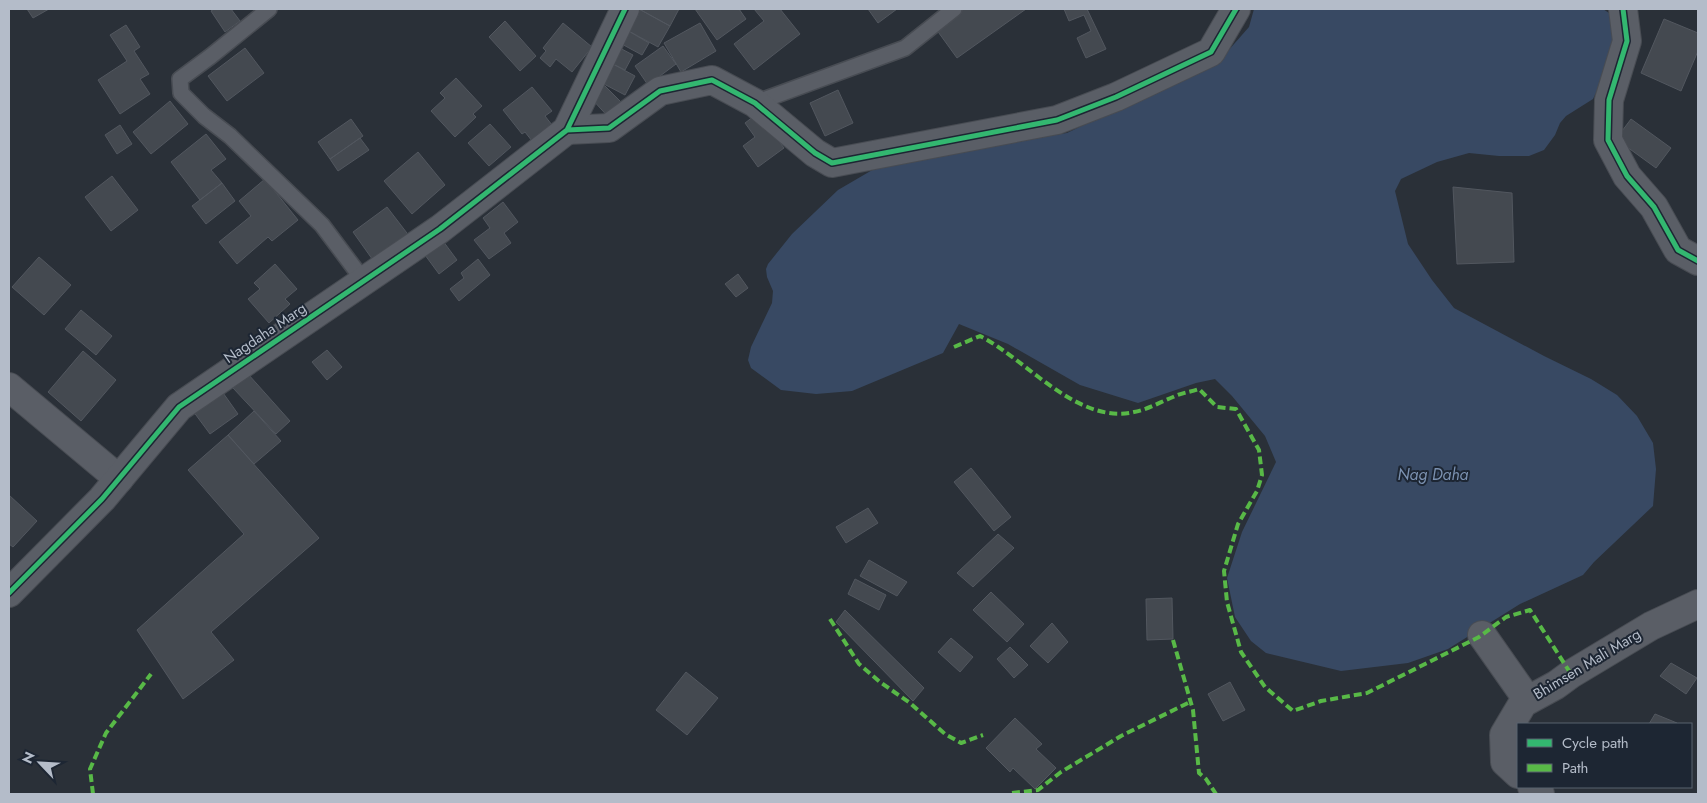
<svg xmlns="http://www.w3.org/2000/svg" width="1707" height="803" viewBox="0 0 1707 803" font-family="Jost,sans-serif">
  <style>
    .water { fill: #384963 }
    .building { fill: #444950; stroke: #52575f }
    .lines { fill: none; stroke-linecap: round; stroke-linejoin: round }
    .service-casing { stroke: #484c53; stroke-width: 18 }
    .minor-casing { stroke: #484c53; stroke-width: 30 }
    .tertiary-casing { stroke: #484c53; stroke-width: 30 }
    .service { stroke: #5a5e66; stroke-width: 15 }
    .minor { stroke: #5a5e66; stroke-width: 28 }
    .tertiary { stroke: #5a5e66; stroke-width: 28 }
    .quiet { stroke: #58b947; stroke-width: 4; stroke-dasharray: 8 4; stroke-linecap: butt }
    .cycleway-casing { stroke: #1d2633; stroke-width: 8 }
    .cycleway { stroke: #33b770; stroke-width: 5 }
    .labels { text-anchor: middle; stroke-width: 4; stroke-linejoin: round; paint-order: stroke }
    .street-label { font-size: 15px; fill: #b4bcc9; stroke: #1d2633 }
    .water-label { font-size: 16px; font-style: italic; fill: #7c92b1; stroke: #1d2633 }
  </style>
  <rect width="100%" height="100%" fill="#2a3038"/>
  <path class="water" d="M1254 9H1603L1612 15 1614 55 1593 99 1566 116 1560 123 1555 135 1544 150 1529 156H1499L1469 153 1437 162 1401 179 1395 191 1408 244 1432 280 1454 308 1544 356 1591 379 1617 395 1637 416 1653 443 1656 469 1653 506 1594 562 1583 575 1520 604 1448 649 1408 663 1341 671 1266 653 1251 641 1235 617 1227 578 1242 532 1276 462 1265 436 1232 396 1215 379 1196 383 1138 403 1080 385 1008 344 959 324 943 353 852 391 816 394 781 390 751 368 748 360 751 347 772 303 773 291 767 277 766 269 768 264 792 234 838 190 886 162 957 149 1067 133 1123 106 1156 94 1197 67 1227 52 1249 27Z"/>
  <path class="building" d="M27 9H49L33 18Z
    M214 9H231L240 21 225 32 211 11Z
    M636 9H639L670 26 658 47 625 29Z
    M639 9H679L670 26Z
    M695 9H739L746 19 717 40Z
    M754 9H780L800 34 754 70 734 44 764 21Z
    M868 9H897L878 23Z
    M964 9H1026L957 58 936 29Z
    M1064 9H1087L1106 49 1086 58 1077 38 1091 31 1084 15 1069 21Z
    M1664 19 1698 33V51L1681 91 1641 73Z
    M505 21 536 56 520 71 489 37Z
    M563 23 592 47 572 72 556 59 550 67 540 58 546 51 543 48Z
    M700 23 716 51 681 72 664 43Z
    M126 25 140 47 134 51 149 74 140 79 150 94 120 114 98 80 127 61 110 35Z
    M625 29 649 43 642 55 618 42Z
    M616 46 633 55 625 70 611 63Z
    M663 46 676 64 648 85 635 66Z
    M245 48 264 73 227 101 208 76Z
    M611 63 635 76 625 95 602 83Z
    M456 78 482 106 473 114 476 117 455 137 431 111 445 98 440 93Z
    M602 83 627 108 612 121 591 98Z
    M532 87 552 111 545 116 552 125 532 141 525 132 522 134 503 110Z
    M838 90 853 123 825 136 810 103Z
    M170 101 188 124 151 154 133 132Z
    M758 113 784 148 758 167 743 146 755 137 745 123Z
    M351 119 363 136 330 159 318 142Z
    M1631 119 1671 148 1656 168 1616 139Z
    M490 124 511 147 489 166 468 143Z
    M120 125 132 144 117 154 105 135Z
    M206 134 226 159 211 170 222 183 200 200 171 162Z
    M360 138 369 150 338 171 330 159Z
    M418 152 445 185 412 214 384 181Z
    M112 176 138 210 111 231 85 197Z
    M265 179 298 220 272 241 268 237 237 264 219 242 251 216 239 201Z
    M222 183 235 201 206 224 192 206Z
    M1453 187 1512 193 1514 262 1457 264Z
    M503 202 518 222 504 233 511 243 489 259 474 240 490 228 483 218Z
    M387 207 410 237 375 263 353 232Z
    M443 241 457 260 439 274 425 255Z
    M39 257 71 285 44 315 12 287Z
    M478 259 490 275 459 301 450 289 464 278 461 273Z
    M275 264 297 289 285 299 290 304 269 323 248 299 260 289 254 283Z
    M738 274 748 288 736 297 725 284Z
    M81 310 112 336 96 355 65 329Z
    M327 350 342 367 327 380 312 362Z
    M83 351 116 380 81 421 48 392Z
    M248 374 290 421 276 434 233 388Z
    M221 390 238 414 210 434 193 411Z
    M254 411 281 441 254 464 228 435Z
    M228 435 319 538 211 632 234 660 183 699 137 630 244 534 188 470Z
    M971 468 1011 517 994 531 954 482Z
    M9 495 37 521 13 547 9 544Z
    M868 508 878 523 846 543 836 527Z
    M998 534 1014 548 973 587 957 573Z
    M869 560 907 582 897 596 860 576Z
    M855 579 886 595 879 610 848 594Z
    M991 592 1024 624 1007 642 973 610Z
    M1172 598 1173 639 1147 640 1146 599Z
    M845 610 924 688 913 701 836 622Z
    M1052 623 1068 642 1048 663 1030 646Z
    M951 638 973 657 960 672 938 652Z
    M1010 647 1028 665 1014 678 997 659Z
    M1671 663 1697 678 1686 694 1660 676Z
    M686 672 718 698 687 735 656 710Z
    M1230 682 1245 710 1223 721 1208 694Z
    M1655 714 1677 723V724H1649Z
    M1015 718 1042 744 1036 749 1056 768 1035 789 1013 768 1010 772 986 748Z"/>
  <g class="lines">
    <g class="service-casing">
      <path id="service" d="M269 9 211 56 180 79 181 93 204 116 230 136 322 225 364 281
        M755 103 905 48 954 9"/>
    </g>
    <g class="minor-casing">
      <path id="minor" d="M1623 9 1627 41 1609 100 1608 140 1627 176 1654 207 1678 250 1698 261
        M567 130 609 128 660 91 712 80 755 103 815 153 832 163 1057 120 1116 97 1211 52 1236 9
        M9 387 119 479
        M1482 635 1527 699
        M1518 774 1505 762 1504 735 1523 703 1556 685 1571 674 1651 626 1698 604
        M1532 787 1540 794"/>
    </g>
    <g class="tertiary-casing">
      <path id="tertiary" d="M9 593 102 499 179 407 440 229 567 130 625 9"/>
    </g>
    <use href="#service" class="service"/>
    <use href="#minor" class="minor"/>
    <use href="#tertiary" class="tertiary"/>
    <path class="quiet" d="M954 347 980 336C1026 359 1077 425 1134 412 1147 410 1160 402 1173 397 1181 393 1190 392 1199 389L1217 407 1236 409 1259 450 1262 475 1257 491 1238 524 1224 571 1227 602 1241 652 1265 687 1293 711 1321 701 1367 693 1479 637 1506 617 1530 610 1571 674
      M830 619 859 664 880 682 910 703 945 734 961 743 983 735
      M1173 640 1193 710 1199 773 1206 779 1216 794
      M1012 793 1038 790 1061 772 1121 736 1190 702
      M93 794 90 769 106 733 151 674"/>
    <g class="cycleway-casing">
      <path id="cycleway" d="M1623 9 1627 41 1609 100 1608 140 1627 176 1654 207 1678 250 1698 261
        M567 130 609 128 660 91 712 80 755 103 815 153 832 163 1057 120 1116 97 1211 52 1236 9
        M9 593 102 499 179 407 440 229 567 130 625 9"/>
    </g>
    <use href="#cycleway" class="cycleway"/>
  </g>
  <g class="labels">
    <g class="street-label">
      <text transform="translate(265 333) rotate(-34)" y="5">Nagdaha Marg</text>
      <text transform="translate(1587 664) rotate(-31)" y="5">Bhimsen Mali Marg</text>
    </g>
    <g class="water-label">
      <text x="1433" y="480">Nag Daha</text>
    </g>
  </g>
  <rect width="1707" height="803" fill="none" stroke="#b4bcc9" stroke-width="20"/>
  <rect x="1517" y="723" width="175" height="65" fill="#1d2633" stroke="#59626f"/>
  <rect x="1527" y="739" width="25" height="8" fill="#33b770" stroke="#59626f"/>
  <text x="1562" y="748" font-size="15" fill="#b4bcc9">Cycle path</text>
  <rect x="1527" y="764" width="25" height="8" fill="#58b947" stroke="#59626f"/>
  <text x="1562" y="773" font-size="15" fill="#b4bcc9">Path</text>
  <g transform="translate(40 763) rotate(295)" stroke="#1d2633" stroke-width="4" paint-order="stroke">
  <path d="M0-4L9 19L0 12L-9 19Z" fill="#b4bcc9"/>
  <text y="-8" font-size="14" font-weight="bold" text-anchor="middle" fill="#b4bcc9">N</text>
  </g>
</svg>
